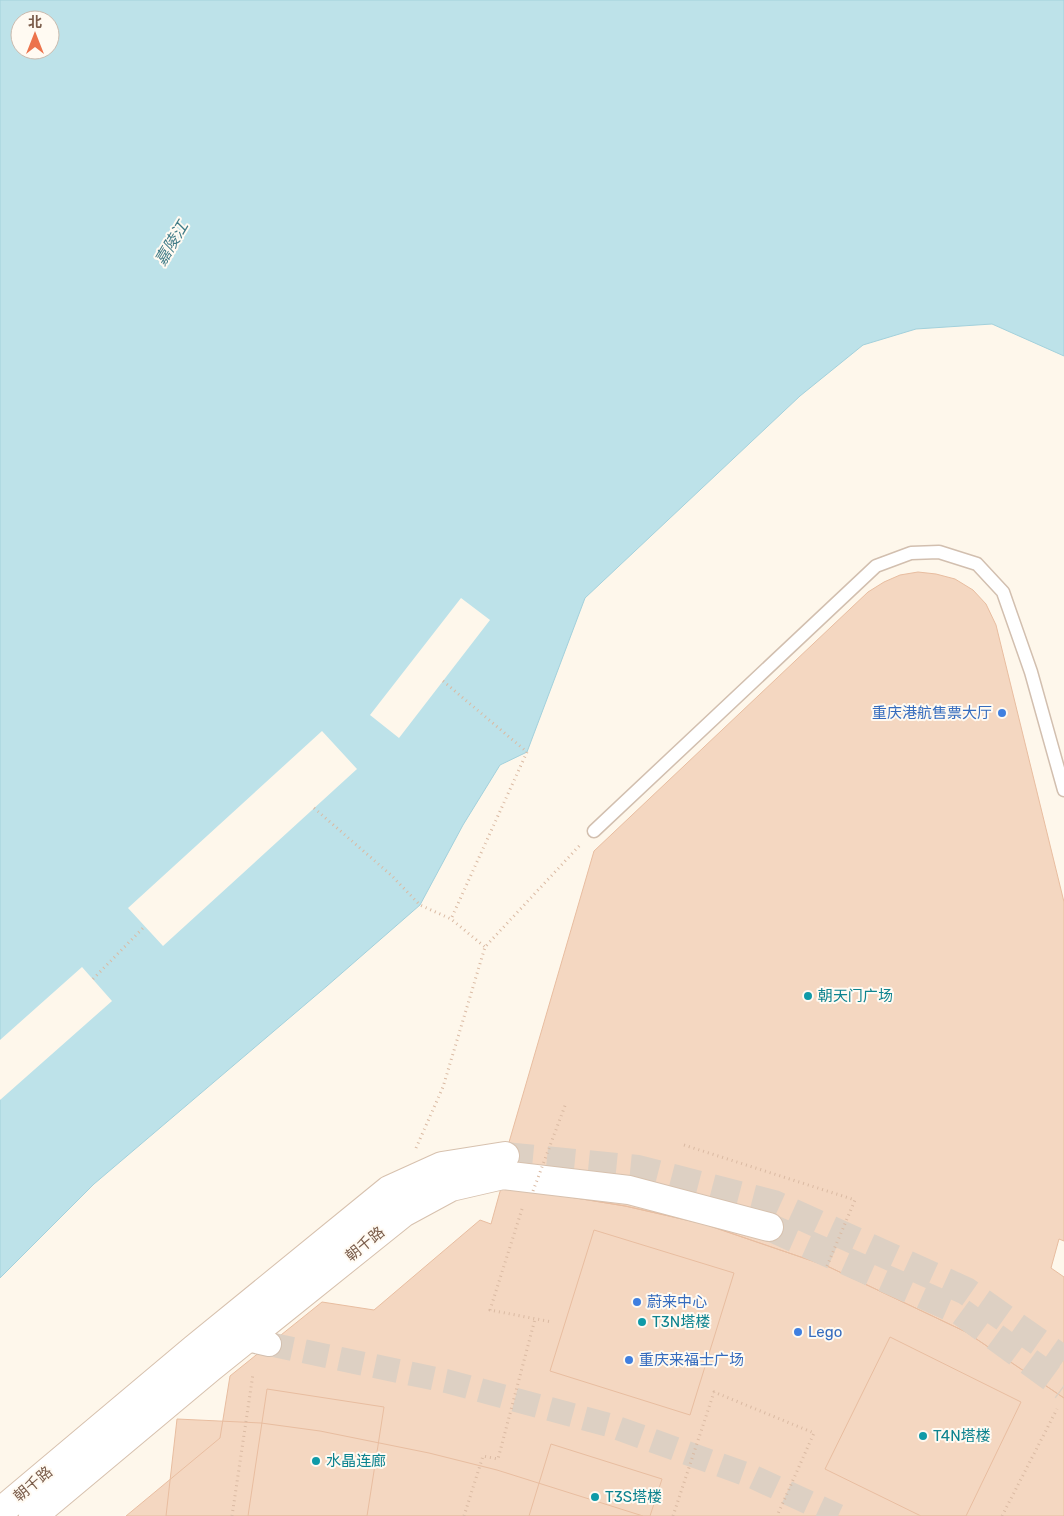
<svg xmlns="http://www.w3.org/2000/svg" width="1064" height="1516" viewBox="0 0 1064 1516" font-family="Rubik,'Noto Sans SC',sans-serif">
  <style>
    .water { fill: #bde2e9; stroke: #a3d1dc; fill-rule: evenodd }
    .pier { fill: #fef7eb }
    .building { fill: #f4d7c1; stroke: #e8bda0 }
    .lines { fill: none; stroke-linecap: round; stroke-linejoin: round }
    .street-tunnel { stroke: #ddd0c3; stroke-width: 24; stroke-dasharray: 24 12; stroke-linecap: butt }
    .secondary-tunnel { stroke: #ddd0c3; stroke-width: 28; stroke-dasharray: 28 14; stroke-linecap: butt }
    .lane-casing { stroke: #d2bfaf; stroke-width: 15 }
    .street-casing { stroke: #d2bfaf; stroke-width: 26 }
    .secondary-casing { stroke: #d7c1ae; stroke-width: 30 }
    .path { stroke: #dabaa3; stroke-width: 3; stroke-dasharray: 1 4; stroke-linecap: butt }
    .lane { stroke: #fff; stroke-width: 12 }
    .street { stroke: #fff; stroke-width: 24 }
    .secondary { stroke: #fff; stroke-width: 28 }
    .path-bridge { stroke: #dabaa3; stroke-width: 3; stroke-dasharray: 1 4; stroke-linecap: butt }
    .shop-dot { fill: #3f7fe0; stroke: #fffaf2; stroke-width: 2 }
    .culture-dot { fill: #0f9aa8; stroke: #fffaf2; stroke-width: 2 }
    .labels { text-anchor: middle; stroke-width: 4; stroke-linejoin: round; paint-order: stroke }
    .shop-label { font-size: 15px; fill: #366cbe; stroke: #fffaf2; text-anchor: start }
    .culture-label { font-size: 15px; fill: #0d838f; stroke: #fffaf2; text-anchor: start }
    .street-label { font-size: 15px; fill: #7b5d4b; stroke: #fffaf2 }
    .water-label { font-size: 16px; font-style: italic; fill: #407b87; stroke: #fffaf2 }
  </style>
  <rect width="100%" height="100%" fill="#fef7eb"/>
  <path class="water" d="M0 0H1064V356L992 324 916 329 863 345 800 396 585 598 527 752 500 765 463 825 420 905 327 986 94 1184 0 1278ZM20 20H50V50H20Z"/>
  <path class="pier" d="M461 598 490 620 399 738 370 715Z
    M322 731 357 769 163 946 128 908Z
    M82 967 112 1001 0 1100V1040Z"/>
  <path class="building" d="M918 572 936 574 955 579 973 590 986 604 996 625 1064 902V1241L1059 1239 1051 1268 1064 1277V1398L966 1332 827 1266 704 1224 625 1206 533 1191 505 1156 594 851 868 592 884 582 900 575Z
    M501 1188 533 1191 625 1206 704 1224 827 1266 966 1332 1064 1398V1516H126L220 1438 230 1376 322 1302 374 1310 480 1220 491 1224Z
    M594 1230 734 1273 690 1415 550 1371Z
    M890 1337 1021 1402 966 1516H921L825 1469Z
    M267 1389 384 1407 367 1516H248Z
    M177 1419 261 1423 320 1431 429 1453 497 1470 643 1516H166Z
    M551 1444 662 1479 650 1516H529Z"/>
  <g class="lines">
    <path class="street-tunnel" d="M269 1344 446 1381 609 1425 751 1476 838 1516"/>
    <path class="secondary-tunnel" d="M505 1156 638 1169 774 1204 966 1291 1064 1360
      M769 1227 961 1312 1064 1387"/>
    <g class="lane-casing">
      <path id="lane" d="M594 831 876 566 911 553 939 552 977 564 1003 592 1031 672 1064 790"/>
    </g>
    <g class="street-casing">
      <path id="street" d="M237 1327 247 1339 269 1344"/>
    </g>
    <g class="secondary-casing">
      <path id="secondary" d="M0 1512 194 1349 389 1190 442 1166 505 1156
        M33 1516 210 1368 403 1213 451 1187 503 1175 629 1190 769 1227"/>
    </g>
    <path class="path" d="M443 681 527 752 451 919
      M314 808 391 875 420 905 451 919 485 947
      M93 979 145 926
      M684 1145 855 1200
      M416 1148 443 1087 485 947 581 844
      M522 1209 490 1310 552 1322
      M232 1516 253 1374
      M464 1516 483 1456 498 1459 535 1319
      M673 1516 714 1392 814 1433 777 1516
      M1002 1516 1057 1409"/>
    <use href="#lane" class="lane"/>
    <use href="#street" class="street"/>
    <use href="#secondary" class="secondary"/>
    <path class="path-bridge" d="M533 1191 566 1103
      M827 1266 855 1200"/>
  </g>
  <g class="shop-dot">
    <circle cx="1002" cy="713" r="5"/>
    <circle cx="637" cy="1302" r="5"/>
    <circle cx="798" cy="1332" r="5"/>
    <circle cx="629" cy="1360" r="5"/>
  </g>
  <g class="culture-dot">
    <circle cx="808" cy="996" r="5"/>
    <circle cx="642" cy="1322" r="5"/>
    <circle cx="923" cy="1436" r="5"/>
    <circle cx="316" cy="1461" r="5"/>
    <circle cx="595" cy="1497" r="5"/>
  </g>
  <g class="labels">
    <g class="shop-label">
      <text x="992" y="718" text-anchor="end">重庆港航售票大厅</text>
      <text x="647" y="1307">蔚来中心</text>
      <text x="808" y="1337">Lego</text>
      <text x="639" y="1365">重庆来福士广场</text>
    </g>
    <g class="culture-label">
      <text x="818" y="1001">朝天门广场</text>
      <text x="652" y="1327">T3N塔楼</text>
      <text x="933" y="1441">T4N塔楼</text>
      <text x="326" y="1466">水晶连廊</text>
      <text x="605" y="1502">T3S塔楼</text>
    </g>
    <g class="street-label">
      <text transform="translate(365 1244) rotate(-39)" y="5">朝千路</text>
      <text transform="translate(33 1484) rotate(-40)" y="5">朝千路</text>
    </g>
    <g class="water-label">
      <text transform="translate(171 243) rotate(-59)" y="6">嘉陵江</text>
    </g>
  </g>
  <g transform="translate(35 35)"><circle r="24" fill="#fffaf2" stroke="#cabbaf"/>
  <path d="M0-4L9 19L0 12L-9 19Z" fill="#ec734c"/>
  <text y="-8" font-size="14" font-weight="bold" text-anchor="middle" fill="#7b5d4b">北</text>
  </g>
</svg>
